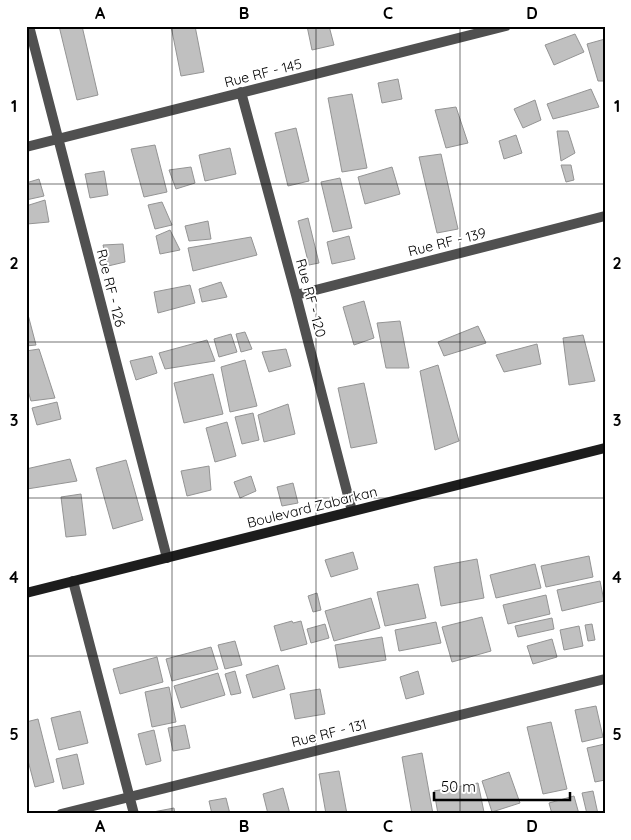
<svg xmlns="http://www.w3.org/2000/svg" width="631" height="840" viewBox="0 0 631 840" font-family="Quicksand,sans-serif">
  <style>
    .building { fill: #c0c0c0; stroke: #949494 }
    .lines { fill: none; stroke-linecap: round; stroke-linejoin: round }
    .street { stroke: #505050; stroke-width: 10 }
    .secondary { stroke: #1d1d1d; stroke-width: 10 }
    .grid { fill: none; stroke: #000; stroke-width: 1; stroke-opacity: 0.55 }
    .labels { text-anchor: middle; stroke-width: 4; stroke-linejoin: round; paint-order: stroke }
    .street-label { font-size: 14px; fill: #000; stroke: #fff }
    .neatline { fill: none; stroke: #000; stroke-width: 2 }
    .grid-label { font-size: 16px; text-anchor: middle; font-weight: bold; fill: #000 }
  </style>
  <rect width="100%" height="100%" fill="#fff"/>
  <path class="building" d="M59 26H82L98 95 77 100Z
    M171 26H195L204 72 181 76Z
    M307 26H329L334 45 312 50Z
    M575 34 584 52 554 65 545 45Z
    M605 39V81H598L587 44Z
    M398 79 402 99 382 103 378 83Z
    M591 89 599 107 553 119 547 104Z
    M352 94 367 168 342 172 328 98Z
    M535 100 541 120 523 128 514 109Z
    M456 107 468 143 446 148 435 110Z
    M296 128 309 181 288 186 275 133Z
    M557 131H568L575 153 561 161Z
    M516 135 522 153 504 159 499 141Z
    M155 145 167 192 144 197 131 149Z
    M230 148 236 174 205 181 199 155Z
    M441 154 458 229 437 233 419 157Z
    M561 165H571L574 180 566 182Z
    M191 167 195 183 176 189 169 170Z
    M392 167 400 194 365 204 358 177Z
    M104 171 108 195 90 198 85 174Z
    M340 178 352 228 333 232 321 182Z
    M39 179 44 196 26 200V183Z
    M45 200 49 222 27 224 26 206Z
    M162 202 172 225 155 229 148 205Z
    M308 218 319 263 309 265 298 221Z
    M208 221 211 239 189 241 185 226Z
    M170 230 180 250 160 254 156 236Z
    M349 236 355 259 332 264 327 242Z
    M251 237 257 255 193 271 188 248Z
    M123 244 125 262 108 266 103 245Z
    M221 282 227 297 202 302 199 289Z
    M190 285 195 303 158 313 154 292Z
    M364 301 374 338 354 345 343 307Z
    M26 307 36 345 26 346Z
    M400 321 409 368H386L377 323Z
    M478 326 486 343 444 356 438 342Z
    M245 332 252 349 241 352 236 334Z
    M231 334 237 352 219 357 214 339Z
    M583 335 595 381 569 385 563 338Z
    M207 340 215 361 165 369 159 353Z
    M537 344 541 364 504 372 496 355Z
    M39 349 55 398 31 401 26 384V351Z
    M286 349 291 366 269 372 262 352Z
    M152 356 157 373 136 380 130 361Z
    M245 360 257 406 230 412 221 367Z
    M438 365 459 441 435 450 420 371Z
    M213 374 223 414 184 423 174 383Z
    M364 383 377 443 351 448 338 388Z
    M57 402 61 419 37 425 32 408Z
    M288 404 295 434 264 442 258 415Z
    M253 413 259 440 242 444 235 417Z
    M227 422 236 456 215 462 206 428Z
    M70 459 77 481 27 489 26 469Z
    M126 460 143 520 113 529 96 468Z
    M209 466 211 490 187 496 181 471Z
    M251 476 256 491 240 498 234 482Z
    M293 483 298 503 282 506 277 487Z
    M81 494 86 535 66 537 61 497Z
    M353 552 358 569 331 577 325 560Z
    M589 556 593 577 546 587 541 566Z
    M477 559 484 598 441 606 434 567Z
    M535 564 541 588 496 598 490 575Z
    M600 581 604 601 562 611 557 590Z
    M418 584 426 618 385 626 377 592Z
    M317 593 321 610 313 612 308 596Z
    M546 595 550 614 508 624 503 605Z
    M371 598 380 628 334 641 325 611Z
    M482 617 491 651 452 662 442 627Z
    M552 618 554 629 518 637 515 626Z
    M292 621 293 623 301 621 307 644 281 651 274 626Z
    M436 622 441 643 399 651 395 630Z
    M325 624 329 638 311 643 307 629Z
    M592 624 595 640 588 641 585 625Z
    M579 626 583 646 564 650 560 630Z
    M382 637 386 660 339 668 335 645Z
    M552 639 557 657 533 664 527 646Z
    M235 641 242 665 225 669 218 645Z
    M211 647 218 669 172 681 166 659Z
    M157 657 163 682 120 694 113 669Z
    M278 665 285 689 253 698 246 675Z
    M235 671 241 693 231 695 225 674Z
    M418 671 424 694 406 699 400 677Z
    M218 673 225 695 181 708 174 686Z
    M169 687 176 722 152 727 145 692Z
    M320 689 325 714 295 719 290 694Z
    M596 706 603 737 582 742 575 710Z
    M80 711 88 743 59 750 51 718Z
    M38 719 54 782 35 787 26 753V722Z
    M551 722 567 789 543 794 527 727Z
    M185 725 190 748 173 751 168 728Z
    M154 730 161 761 146 765 138 734Z
    M605 744V780L595 782 587 748Z
    M422 753 433 814H412L402 757Z
    M77 754 84 784 63 789 56 759Z
    M339 771 347 814H326L319 774Z
    M509 772 520 803 492 812 482 781Z
    M478 783 484 812 438 814 434 791Z
    M283 788 290 814H268L263 794Z
    M593 791 598 814H587L582 793Z
    M574 796 579 814H552L549 803Z
    M226 798 230 814H212L209 801Z
    M174 808 175 814H154L153 812Z"/>
  <g class="lines">
    <path class="street" d="M29 26 167 558
      M241 92 296 295 352 511
      M26 147 506 26
      M296 295 605 216
      M73 581 134 814
      M61 814 605 679"/>
    <path class="secondary" d="M26 593 605 448"/>
  </g>
  <path class="grid" d="M172 26V814M316 26V814M460 26V814M26 184H605M26 342H605M26 498H605M26 656H605"/>
  <g class="labels">
    <g class="street-label">
      <text transform="translate(263 73) rotate(-14)" y="5">Rue RF - 145</text>
      <text transform="translate(447 242) rotate(-14)" y="5">Rue RF - 139</text>
      <text transform="translate(111 288) rotate(76)" y="5">Rue RF - 126</text>
      <text transform="translate(311 298) rotate(75)" y="5">Rue RF - 120</text>
      <text transform="translate(312 507) rotate(-14)" y="5">Boulevard Zabarkan</text>
      <text transform="translate(329 733) rotate(-14)" y="5">Rue RF - 131</text>
    </g>
  </g>
  <rect width="631" height="840" fill="none" stroke="#ffffff" stroke-width="55"/>
  <path d="M434 792v8h136v-8" fill="none" stroke="#000000" stroke-width="2.5"/>
  <text x="441" y="792" font-size="15" fill="#000000" stroke="#ffffff" stroke-width="4" paint-order="stroke">50 m</text>
  <rect x="28" y="28" width="576" height="784" class="neatline"/>
  <g class="grid-label">
    <text x="100" y="19">A</text>
    <text x="244" y="19">B</text>
    <text x="388" y="19">C</text>
    <text x="532" y="19">D</text>
    <text x="14" y="112">1</text>
    <text x="617" y="112">1</text>
    <text x="14" y="269">2</text>
    <text x="617" y="269">2</text>
    <text x="14" y="426">3</text>
    <text x="617" y="426">3</text>
    <text x="14" y="583">4</text>
    <text x="617" y="583">4</text>
    <text x="14" y="740">5</text>
    <text x="617" y="740">5</text>
    <text x="100" y="832">A</text>
    <text x="244" y="832">B</text>
    <text x="388" y="832">C</text>
    <text x="532" y="832">D</text>
  </g>
</svg>
